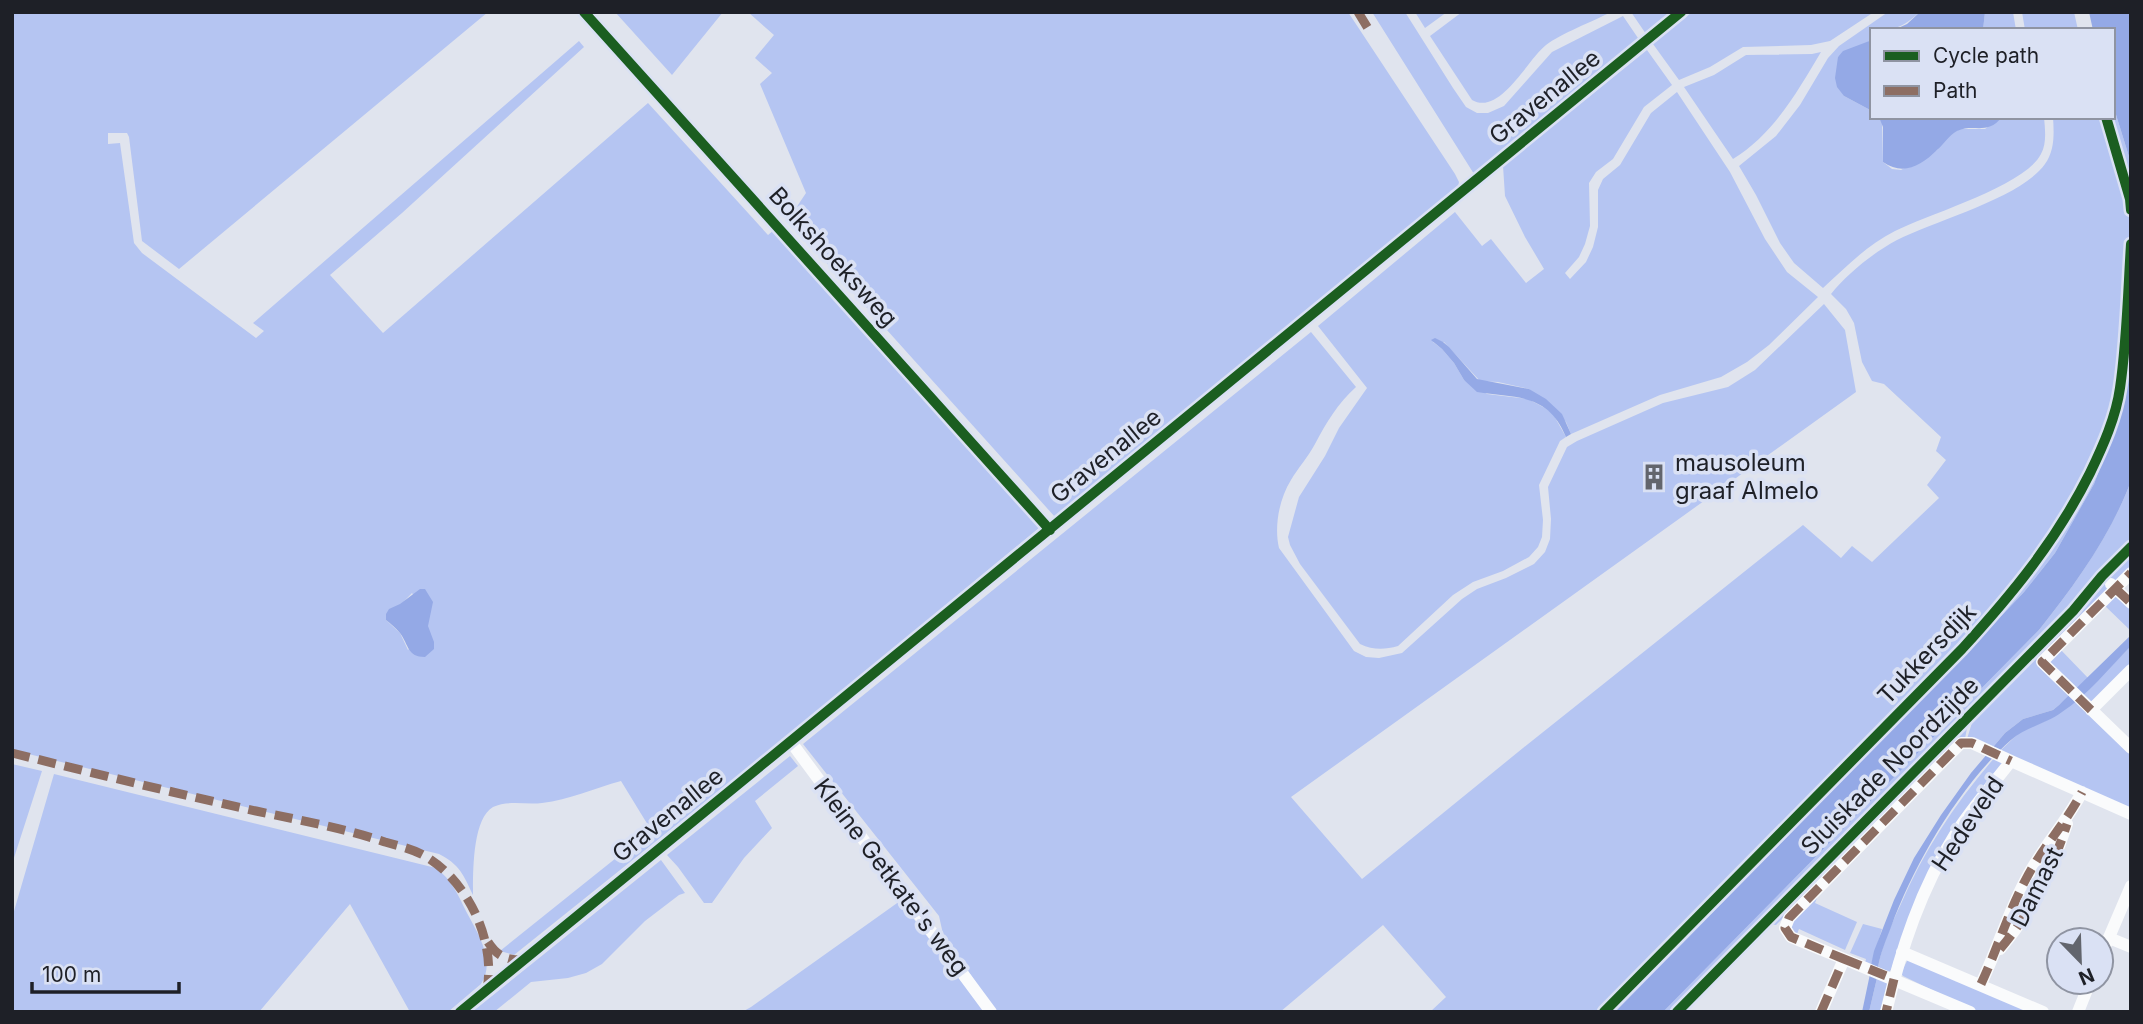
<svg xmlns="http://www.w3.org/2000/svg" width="2143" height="1024" viewBox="0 0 2143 1024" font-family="Inter,sans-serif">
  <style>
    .green { fill: #b5c5f2; fill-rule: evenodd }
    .water { fill: #94a9e6 }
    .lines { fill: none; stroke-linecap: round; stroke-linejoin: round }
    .street { stroke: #fafbfc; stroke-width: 12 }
    .quiet { stroke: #8d6e63; stroke-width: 9; stroke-dasharray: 18 9; stroke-linecap: butt }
    .cycleway-casing { stroke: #dae1f4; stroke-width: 15 }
    .cycleway { stroke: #1b5e20; stroke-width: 10 }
    .labels { text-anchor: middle; stroke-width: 7; stroke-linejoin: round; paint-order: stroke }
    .street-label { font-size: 24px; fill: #1e2027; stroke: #dae1f4 }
    .poi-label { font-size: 24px; fill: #1e2027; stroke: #dae1f4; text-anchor: start }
  </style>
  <rect width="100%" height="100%" fill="#e0e4ee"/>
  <path class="green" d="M12 12H488L179 269 142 241 129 137 127 133H108V144L120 143 134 243 142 253 256 338 264 331 253 323 579 41 584 47 402 213 330 275 383 333 648 103 768 235 774 230 1033 518 1039 528 790 734 514 955 500 951 651 830 621 781C595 788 569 800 542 803 526 805 508 800 493 807 472 819 473 874 473 895 463 874 460 865 439 854L12 750ZM412 593C433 627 433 620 408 650L400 633 386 620Z
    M615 12H723L672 75Z
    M748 12H1348L1455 174 1459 182 1458 187 1055 517 788 220 806 193 760 84 772 73 755 58 774 35Z
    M1372 12H1405L1453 88 1466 107 1477 113H1488L1504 106 1552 52 1623 16 1638 38 1474 174Z
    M1415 12H1447L1425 28Z
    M1462 12H1611C1594 21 1560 34 1546 45 1527 60 1500 116 1472 100L1430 36Z
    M1631 12H1672L1646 34Z
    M1692 12H1874L1830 41 1811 45 1743 47 1710 67 1679 80 1653 44Z
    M1888 12H1920C1902 28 1895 30 1872 30V40L1838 57V63L1844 96 1872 111V117H1879L1882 121 1883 162 1892 169 1901 170 1937 150 1949 135 1960 129H1985L2002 117H2044C2045 129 2047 143 2041 154 2025 186 1928 214 1895 231 1867 245 1846 267 1823 288L1794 263 1780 243 1756 195 1739 166 1776 136 1800 105 1828 58 1839 46Z
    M1985 12H2013L2016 30H1983Z
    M2022 12H2074L2078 30H2025Z
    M1647 50 1672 85 1644 107 1613 159 1596 172 1589 183 1590 226 1585 244 1579 257 1565 273 1570 279 1586 262 1593 247 1598 227V190L1603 179 1620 165 1651 113 1677 92 1730 172 1765 239 1787 272 1818 297 1769 345 1747 362 1721 377 1660 395 1571 434 1566 422 1529 389 1498 382 1480 381 1444 342H1433L1442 349 1454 363 1464 380 1487 394 1528 399 1545 408 1553 414 1566 437 1560 441 1539 485 1543 520 1542 537 1538 547 1529 557 1503 571 1473 582 1453 595 1398 646C1384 650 1373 650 1360 644L1300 564 1290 545 1288 537 1299 497 1325 456 1339 428 1367 388 1318 326 1455 212 1482 246 1491 239 1526 283 1544 269 1525 237 1505 196 1503 166Z
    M1821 52C1797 92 1774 134 1733 159L1684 87 1714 75 1746 55 1812 54Z
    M2113 105 2131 163V177L2112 117Z
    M2053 117H2101L2131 209V364L2105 454 2094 484 2055 553 2024 592 1933 688 1615 1012H1430L1446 997 1383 925 1280 1012H996L943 934 939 916 803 744 1311 332 1356 387C1338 403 1326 423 1315 444 1308 457 1298 468 1291 480 1279 499 1274 527 1279 548L1354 651 1366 657 1379 658 1402 653 1462 599 1477 589 1506 578 1534 564 1545 552 1550 539 1551 519 1548 487 1567 447 1577 441 1663 403 1728 387 1755 370 1824 304 1845 330 1856 392 1291 797 1362 879 1523 748 1803 525 1841 558 1852 546 1872 562 1939 498 1927 485 1946 460 1936 451 1941 437 1884 384 1872 381 1862 362 1854 323 1846 309 1831 294C1848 273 1873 253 1897 240 1936 220 2021 198 2045 164 2055 150 2054 133 2053 117Z
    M2131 481V540L2098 574 2076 601 1670 1012H1663L2039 630C2074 586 2111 535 2131 481Z
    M2131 552V570L2041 662 2071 695 2053 710 2023 719 2005 733 1993 747 1967 739 1974 716Z
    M2114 596 2131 608V631L2103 604Z
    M2131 646V663L2092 703 2081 696Z
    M2060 649 2088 678 2077 689 2049 663Z
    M2076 700 2131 754V809L2000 751 2020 732 2045 721Z
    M1968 722 1965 739 1776 925 1770 924Z
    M790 756 798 766 755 801 772 828 744 858 712 903H704L678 867 667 855Z
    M1996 756 2005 760 1910 914 1891 970 1889 972 1878 968C1881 947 1891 925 1900 906 1924 850 1956 802 1996 756Z
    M12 764 42 771 12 864Z
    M54 774 436 868C452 880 458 895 467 913 478 934 496 961 481 984L448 1012H410L350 904 259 1012H12V918Z
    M661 860 685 893 679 895 645 921 602 964 586 973 568 978 531 982 494 1012H472Z
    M1819 893 1815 903 1857 922 1845 950 1799 929 1797 934 1794 933 1790 923Z
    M900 901 985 1012H742L751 1007Z
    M1863 924 1882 929 1871 965 1865 963 1866 959 1850 953Z
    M1908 959 2034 1012H1978L1903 976 1901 973Z
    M1877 978 1888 983 1882 1012H1869Z"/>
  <path class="water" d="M1920 12H1985L1983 30H1894L1907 24Z
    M2089 12H2131V163L2113 105V30H2093Z
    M1872 40V111L1844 96 1837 87 1835 78 1838 57 1843 51Z
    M1879 117H2002C1987 136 1974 123 1957 131 1948 136 1944 144 1937 150 1921 166 1903 176 1883 162V127Z
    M1435 338 1443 342 1449 347 1477 379 1529 389 1546 399 1562 414 1571 434 1566 437C1548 393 1516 398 1477 392L1464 380 1454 363 1442 349 1431 340Z
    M2131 364V481C2111 535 2075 585 2039 630L1663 1012H1615L1933 688 2024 592 2055 553 2094 484 2105 454Z
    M420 589H425L433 602 428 626 434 642V649L425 657C407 657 409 645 400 633 396 628 391 624 386 620V614L389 609 400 604Z
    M2131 635V646C2109 668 2088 695 2062 712 2046 724 2026 727 2011 740 1960 785 1914 864 1891 927 1886 940 1880 954 1878 968L1871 965 1874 951 1894 900 1914 858 1941 815 1971 773 2005 733 2023 719 2053 710 2059 705Z
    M1870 974 1877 978 1869 1012H1862Z"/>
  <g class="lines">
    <path class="street" d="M584 12 1050 530
      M2131 573 2042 662 2131 748
      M2111 584 2131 603
      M2091 710 2131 670
      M791 742 991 1012
      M2109 938 2131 947
      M2000 949C2031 913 2052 870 2067 824
      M1902 952 2043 1012
      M2101 956 2131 886
      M1844 959 1970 1012
      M1981 984C1997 950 2008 913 2026 879 2042 848 2066 823 2082 792
      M460 1012 1681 12
      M1677 1012 2073 611 2102 576 2131 547
      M1821 1012 1844 959 1791 937 1785 928 1789 918 1961 743H1972L2011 761
      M1886 1012C1901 949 1921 888 1956 833 1972 808 1993 784 2011 761L2131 814
      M2078 1012 2090 982"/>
    <path class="quiet" d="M1358 12 1369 30
      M2116 589 2131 603
      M2091 710 2042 662 2131 573
      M12 753C93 773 174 793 256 811 299 820 343 828 385 842 399 846 413 849 425 856 468 881 496 941 487 989
      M488 942C497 956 506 960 522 960
      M2000 949C2031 913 2052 870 2067 824
      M1844 959 1894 979 1886 1012
      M1981 984C1997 950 2008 913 2026 879 2042 848 2066 823 2082 792
      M1821 1012 1844 959 1791 937 1785 928 1789 918 1961 743H1972L2011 761"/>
    <g class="cycleway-casing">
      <path id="cycleway" d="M584 12 1050 530
        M2106 117 2130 199 2131 210
        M460 1012 1681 12
        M1604 1012 1962 649C2013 593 2056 541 2090 473 2103 446 2116 417 2120 388 2127 341 2128 291 2131 244
        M1677 1012 2073 611 2102 576 2131 547"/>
    </g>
    <use href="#cycleway" class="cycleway"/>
  </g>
  <defs>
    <g id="building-bare" transform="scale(2.1)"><path d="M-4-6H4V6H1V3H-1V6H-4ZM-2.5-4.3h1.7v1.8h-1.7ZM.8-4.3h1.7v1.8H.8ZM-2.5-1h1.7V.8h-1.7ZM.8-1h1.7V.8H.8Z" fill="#62656d" stroke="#dae1f4" stroke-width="2.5" paint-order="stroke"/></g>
  </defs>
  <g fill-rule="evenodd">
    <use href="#building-bare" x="1654" y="477"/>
  </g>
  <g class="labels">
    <g class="street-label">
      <text transform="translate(1545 97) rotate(-39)" y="8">Gravenallee</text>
      <text transform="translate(833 257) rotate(48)" y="8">Bolkshoeksweg</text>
      <text transform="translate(1106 456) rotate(-39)" y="8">Gravenallee</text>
      <text transform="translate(1927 654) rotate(-46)" y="8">Tukkersdijk</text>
      <text transform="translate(1890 766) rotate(-45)" y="8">Sluiskade Noordzijde</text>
      <text transform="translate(668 815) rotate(-39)" y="8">Gravenallee</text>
      <text transform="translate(1968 824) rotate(-56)" y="8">Hedeveld</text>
      <text transform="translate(891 877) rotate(53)" y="8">Kleine Getkate's weg</text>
      <text transform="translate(2037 887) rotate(-63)" y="8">Damast</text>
    </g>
    <g class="poi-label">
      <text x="1675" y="471">mausoleum<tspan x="1675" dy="28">graaf Almelo</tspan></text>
    </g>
  </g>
  <rect width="2143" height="1024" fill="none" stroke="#1e2027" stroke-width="28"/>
  <rect x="1870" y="28" width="245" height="91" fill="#dae1f4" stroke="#8f94a2" stroke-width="2"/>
  <rect x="1884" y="51" width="35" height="10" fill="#1b5e20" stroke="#8f94a2" stroke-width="2"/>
  <text x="1933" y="63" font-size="21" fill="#1e2027">Cycle path</text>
  <rect x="1884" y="86" width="35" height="10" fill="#8d6e63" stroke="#8f94a2" stroke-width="2"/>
  <text x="1933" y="98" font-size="21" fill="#1e2027">Path</text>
  <g transform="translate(2080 961) rotate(157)"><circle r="33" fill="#dae1f4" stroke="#8f94a2" stroke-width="2"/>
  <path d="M0-5L12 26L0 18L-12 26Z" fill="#62656d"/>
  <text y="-10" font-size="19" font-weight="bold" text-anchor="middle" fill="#1e2027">N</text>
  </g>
  <path d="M32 982v10h147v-10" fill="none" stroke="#1e2027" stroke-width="3.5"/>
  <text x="42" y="982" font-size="21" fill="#1e2027" stroke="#dae1f4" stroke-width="5" paint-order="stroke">100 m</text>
</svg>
